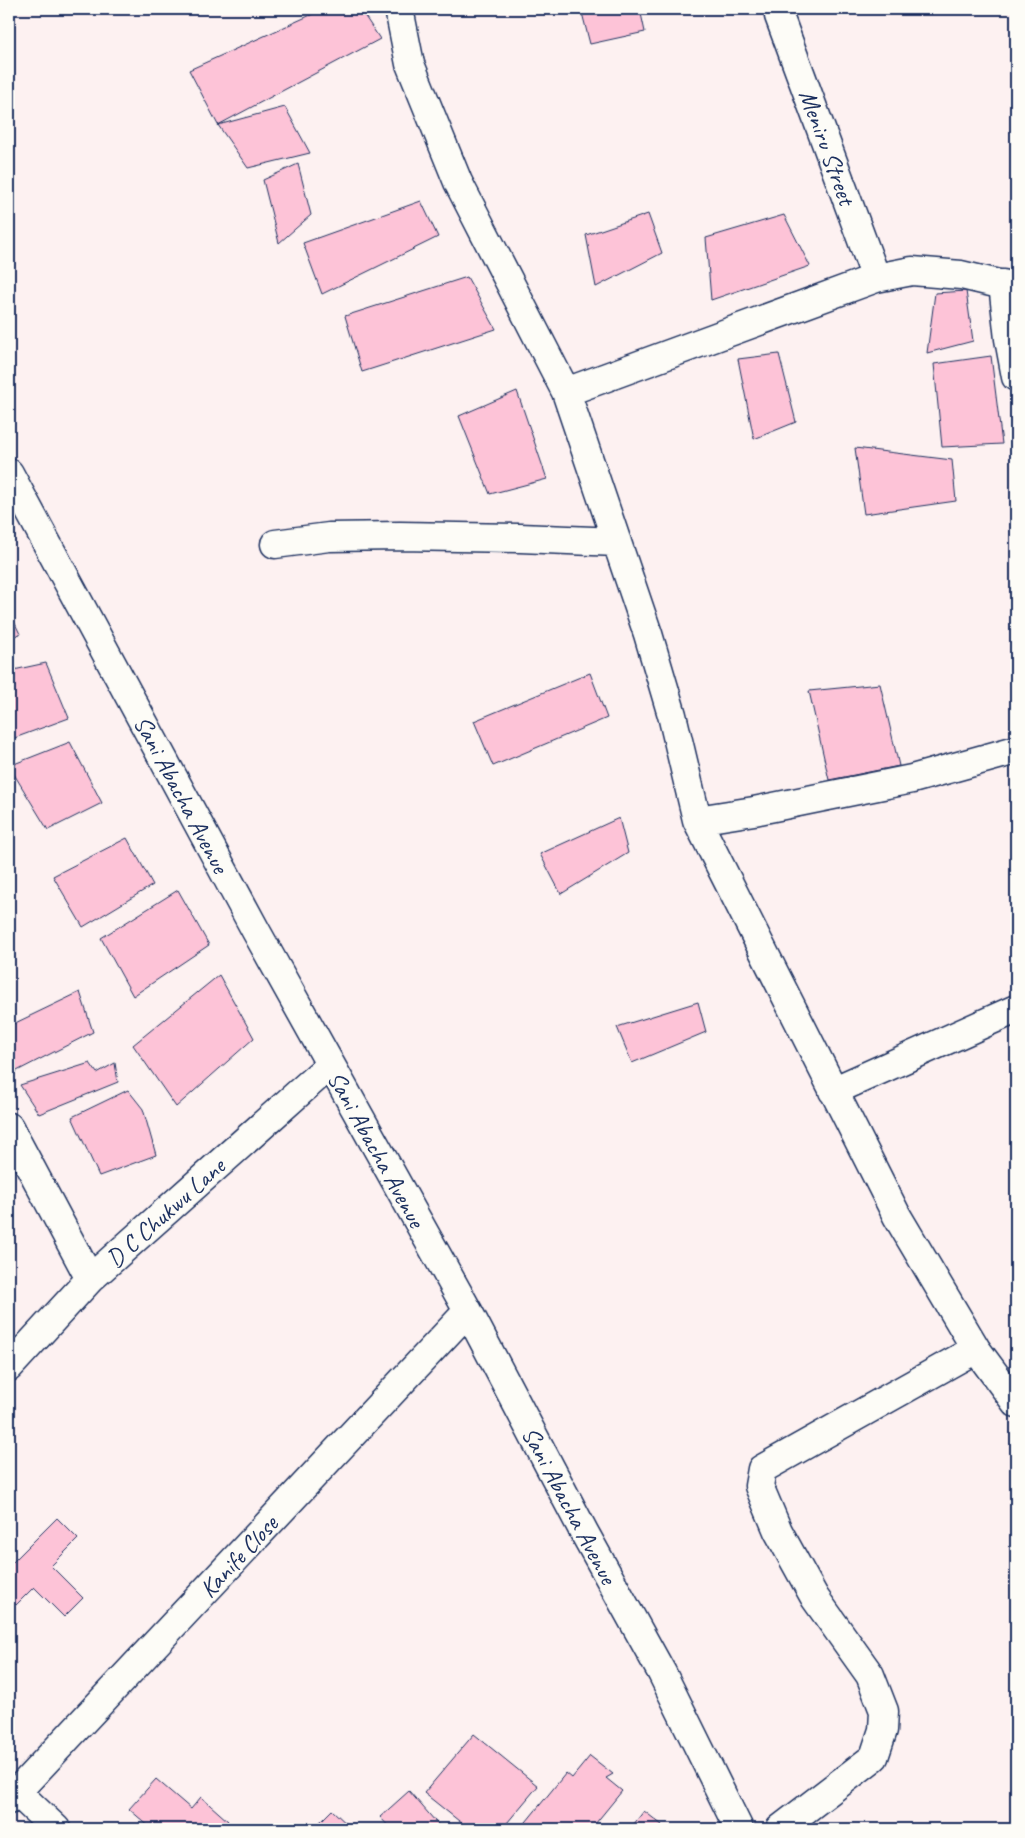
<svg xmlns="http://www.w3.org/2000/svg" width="1025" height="1838" viewBox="0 0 1025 1838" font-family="Caveat,sans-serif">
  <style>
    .building { fill: #fdc3d7; stroke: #1b2f5e }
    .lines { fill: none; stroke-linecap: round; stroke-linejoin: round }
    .minor-casing { stroke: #1b2f5e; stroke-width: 31 }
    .minor { stroke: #fdfcf7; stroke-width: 28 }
    .labels { text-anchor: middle; stroke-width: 4.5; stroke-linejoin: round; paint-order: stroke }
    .street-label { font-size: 25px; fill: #1b2f5e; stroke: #fdfcf7 }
  </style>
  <rect width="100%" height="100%" fill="#fdf1f1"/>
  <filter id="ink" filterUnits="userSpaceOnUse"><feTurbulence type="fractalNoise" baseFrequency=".02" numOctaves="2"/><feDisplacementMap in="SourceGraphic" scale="10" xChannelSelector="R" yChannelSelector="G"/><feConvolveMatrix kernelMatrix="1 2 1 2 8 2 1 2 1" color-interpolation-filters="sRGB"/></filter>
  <g filter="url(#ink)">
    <path class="building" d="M324 9H360L380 39 218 125 189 70Z
      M581 9H640L645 32 590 44Z
      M285 107 310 153 248 168 218 125Z
      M298 164 311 215 279 243 263 180Z
      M421 201 438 237 322 294 303 243Z
      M648 214 662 253 596 287 586 235Z
      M784 215 810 266 711 300 706 238Z
      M467 277 496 329 362 372 345 316Z
      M966 291 973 341 927 353 935 293Z
      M779 354 796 422 754 439 738 359Z
      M991 356 1002 444 942 447 934 364Z
      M517 391 547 479 490 494 459 416Z
      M855 448 952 460 956 501 864 514Z
      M9 611 20 634 9 638Z
      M46 663 69 718 9 740V671Z
      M590 673 607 718 493 766 474 721Z
      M880 684 899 766 829 780 809 691Z
      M70 742 102 803 48 830 9 766Z
      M619 818 628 853 561 894 540 854Z
      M127 838 153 885 83 927 53 876Z
      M178 890 209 945 133 996 101 938Z
      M219 975 254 1038 176 1107 133 1045Z
      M80 992 93 1032 11 1074 9 1071V1026Z
      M698 1002 706 1032 632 1063 617 1027Z
      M90 1063 97 1073 115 1063 118 1082 39 1114 20 1085Z
      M128 1090 143 1109 156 1155 99 1176 72 1117Z
      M57 1518 78 1539 51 1566 83 1598 64 1617 34 1587 16 1605 9 1598V1566Z
      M474 1734 538 1786 502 1829H469L424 1793Z
      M590 1756 613 1774 606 1778 622 1791 591 1829H525L522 1827 566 1773 572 1778Z
      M156 1779 191 1809 201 1797 228 1821 221 1829H152L129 1809Z
      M409 1791 442 1829H391L380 1817Z
      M332 1810 352 1829H313Z
      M644 1811 662 1825 659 1829H630Z"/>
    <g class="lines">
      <g class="minor-casing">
        <path id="minor" d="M399 9 410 64 458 182 566 392 648 634 672 715 697 820 897 1216 976 1349 1016 1403
          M779 16 876 278
          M1003 284 1009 339 1016 377
          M566 392 876 278 912 271 961 275 1016 288
          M9 473 256 931 468 1311 584 1532 662 1673 739 1829
          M275 544 329 537 400 536 520 538 617 542
          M697 820 754 811 912 779 1016 750
          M833 1091 1016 1009
          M9 1127 90 1279
          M9 1367 90 1279 330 1065
          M17 1792 56 1829
          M9 1800 468 1311
          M780 1829 874 1757 883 1730 884 1711 870 1675 815 1598 778 1531 759 1486 762 1469 976 1349"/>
      </g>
      <use href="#minor" class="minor"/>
    </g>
  </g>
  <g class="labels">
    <g class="street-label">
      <text transform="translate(828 147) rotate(70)" y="9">Meniru Street</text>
      <text transform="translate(182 794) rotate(62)" y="9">Sani Abacha Avenue</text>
      <text transform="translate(377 1149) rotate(61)" y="9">Sani Abacha Avenue</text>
      <text transform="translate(165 1212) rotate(-42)" y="9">D C Chukwu Lane</text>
      <text transform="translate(570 1505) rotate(62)" y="9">Sani Abacha Avenue</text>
      <text transform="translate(238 1556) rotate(-47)" y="9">Kanife Close</text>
    </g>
  </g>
  <rect width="1025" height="1838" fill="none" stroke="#fdfcf7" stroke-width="30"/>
  <rect x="15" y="15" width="995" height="1808" fill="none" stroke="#1b2f5e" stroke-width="2" filter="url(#ink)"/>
</svg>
